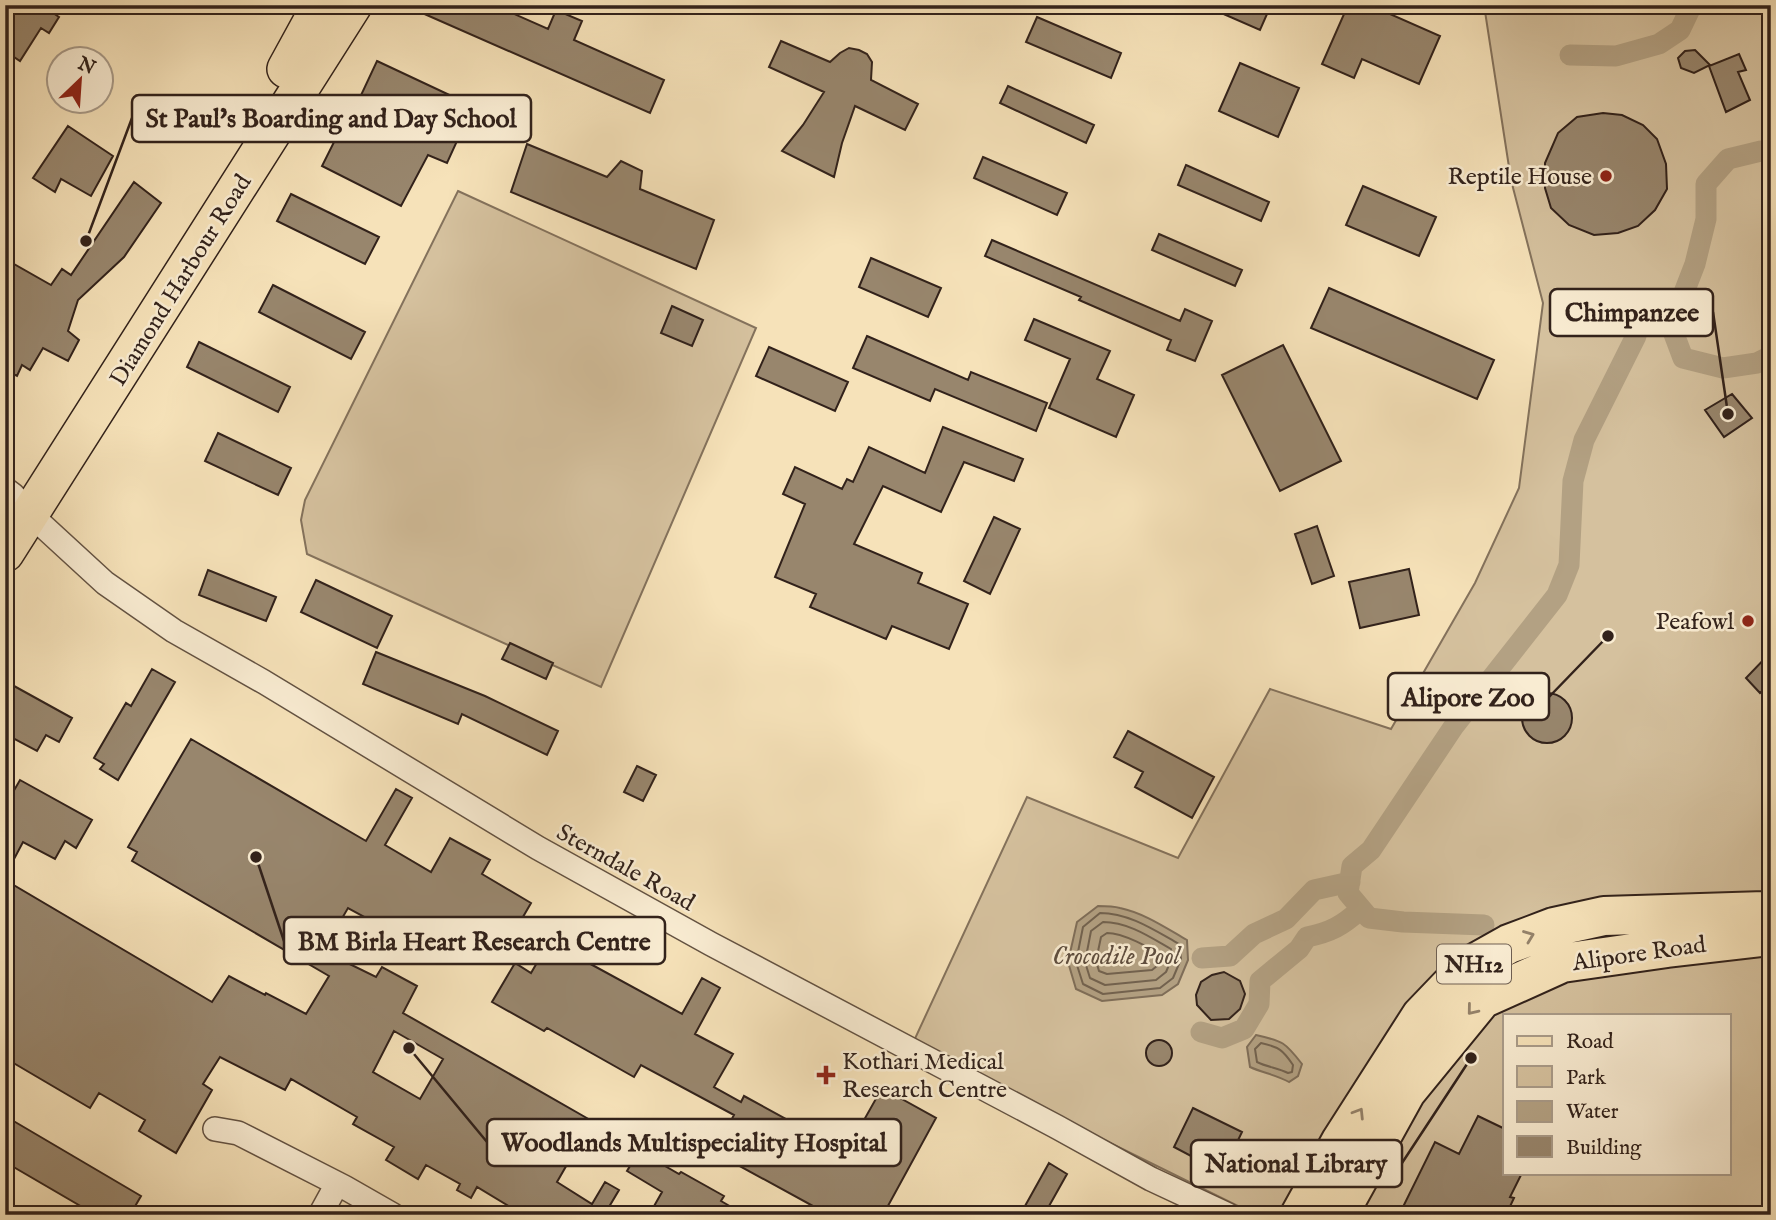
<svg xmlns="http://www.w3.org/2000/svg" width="1776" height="1220" viewBox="0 0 1776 1220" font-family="'IM FELL English',serif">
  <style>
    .green { fill: #d5c19e; stroke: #84725c; stroke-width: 2; fill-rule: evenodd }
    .water { fill: #b3a183; stroke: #7f6e59; stroke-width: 2 }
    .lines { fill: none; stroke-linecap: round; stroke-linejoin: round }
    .shore { stroke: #72624f; stroke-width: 2 }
    .canal { stroke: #b3a183; stroke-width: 21 }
    .building { fill: #98866d; stroke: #32221b; stroke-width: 2; fill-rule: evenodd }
    .minor-casing { stroke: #635242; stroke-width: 26 }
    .primary-casing { stroke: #32221b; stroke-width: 40 }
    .trunk-casing { stroke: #32221b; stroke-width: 42 }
    .minor { stroke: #f9ecd2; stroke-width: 23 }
    .primary { stroke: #f6e2b9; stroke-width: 37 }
    .trunk { stroke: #f6e2b9; stroke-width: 38 }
    .oneway { stroke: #94826a }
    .poi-dot { fill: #8f2418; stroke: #f9ecd2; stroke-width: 2.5 }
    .labels { text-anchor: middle; stroke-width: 5; stroke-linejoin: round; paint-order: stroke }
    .shield { fill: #f9ecd2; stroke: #6e5f52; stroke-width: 2 }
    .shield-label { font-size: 23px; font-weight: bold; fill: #32221b }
    .poi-label { font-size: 24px; fill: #32221b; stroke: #f9ecd2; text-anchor: end }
    .street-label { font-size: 24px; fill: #32221b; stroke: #f9ecd2 }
    .water-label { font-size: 26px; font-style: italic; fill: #5f4e3f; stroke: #f9ecd2 }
    .leader { fill: none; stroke: #32221b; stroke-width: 2.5 }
    .callout-dot { fill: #32221b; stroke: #f9ecd2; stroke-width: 2.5 }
    .callout { fill: #f9ecd2; stroke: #32221b; stroke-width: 2.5 }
    .callout-label { font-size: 26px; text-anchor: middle; font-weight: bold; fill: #32221b }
  </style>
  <rect width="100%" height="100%" fill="#f6e2b9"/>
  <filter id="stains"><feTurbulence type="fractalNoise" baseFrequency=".00286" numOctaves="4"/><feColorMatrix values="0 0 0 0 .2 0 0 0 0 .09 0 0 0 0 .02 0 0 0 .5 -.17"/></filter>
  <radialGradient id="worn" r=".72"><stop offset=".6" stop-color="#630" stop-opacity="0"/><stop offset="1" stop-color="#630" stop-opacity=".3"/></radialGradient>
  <path class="green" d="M1484 5H1771V896L1516 923 1299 1198 1273 1215H1256L912 1045 1027 797 1178 858 1270 689 1391 729 1475 583 1519 488 1543 303 1511 180Z
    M458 191 756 328 601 687 307 554 301 520 305 500Z
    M1771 932V1215H1346L1406 1098 1516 982ZM1505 1015H1729V1173H1505Z"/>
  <path class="water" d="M1098 906C1105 906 1113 906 1120 908 1144 913 1166 928 1187 940L1188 960 1178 984 1162 995 1102 1001 1076 989 1068 962 1077 922Z
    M1256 1035C1283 1041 1285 1042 1302 1064L1298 1076 1289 1082C1277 1075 1263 1073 1250 1067L1247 1047Z"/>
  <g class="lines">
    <path class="shore" d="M1100 913C1129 913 1154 930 1179 944L1181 959 1173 978 1160 988 1103 994 1083 984 1076 962 1083 927Z
      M1103 922C1128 922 1150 937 1171 949L1172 958 1166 972 1156 980 1105 985 1090 978 1085 962 1091 931Z
      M1107 933C1121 933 1153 947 1161 958L1157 966 1152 970 1107 974 1099 971 1096 961 1101 937Z
      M1261 1043C1279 1047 1283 1050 1293 1065L1292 1072 1288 1073C1278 1068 1267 1067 1257 1062L1255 1049Z"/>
    <path class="canal" d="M1570 55 1616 56 1659 44 1680 30 1692 5
      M1771 152 1761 151 1728 159 1706 184V219L1695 264 1671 326 1683 358 1723 368 1757 363 1771 356
      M1484 925 1403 922 1369 918 1348 893 1352 866 1371 850 1454 726 1557 595 1569 565 1573 481 1584 440 1636 336
      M1202 958 1230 956 1254 934 1286 919 1314 890 1350 882
      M1201 1032 1222 1038 1244 1029 1259 1004 1260 981 1299 949 1307 937C1331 932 1342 926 1361 909"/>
  </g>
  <path class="building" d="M5 5H41L59 17 49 33 41 28 20 61 5 51Z
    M404 5H494L548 29 556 10 582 21 574 40 664 80 650 113Z
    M1203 5H1271L1260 30Z
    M1348 5H1385L1383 11 1440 36 1419 84 1362 59 1354 78 1322 64Z
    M1037 17 1121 53 1111 78 1026 42Z
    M781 41 830 62 840 53 849 48 859 50 867 54 872 62 871 80 918 104 905 130 855 106 842 143 834 177 782 151 803 125 824 92 769 67Z
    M1695 50 1710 65 1694 73 1681 68 1678 58 1685 51Z
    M1739 54 1746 70 1738 72 1750 100 1726 112 1709 66Z
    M377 61 473 106 447 163 428 155 401 206 322 166 337 136 341 138Z
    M1240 63 1299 88 1278 137 1219 111Z
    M1008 86 1094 125 1086 143 1000 103Z
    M1603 113 1622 115 1643 125 1657 139 1666 164 1667 189 1655 210 1638 226 1618 233 1594 235 1569 225 1551 208 1545 188V163L1558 133 1577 117Z
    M68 126 113 156 91 196 61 179 55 192 33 178Z
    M527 144 607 177 621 161 642 171 640 189 714 220 696 269 511 192Z
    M983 157 1067 193 1057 215 974 178Z
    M1186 165 1269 202 1261 221 1178 185Z
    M134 182 161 203 124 257 78 300 68 331 79 340 68 361 43 348 30 370 22 365 17 376 5 370V259L51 285 62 269 71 275Z
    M1363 186 1436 217 1419 256 1346 225Z
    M291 194 379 237 365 264 277 221Z
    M1159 234 1242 270 1235 286 1152 250Z
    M992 240 1180 321 1185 309 1212 321 1195 361 1167 350 1171 340 1079 300 1081 297 985 256Z
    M871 258 941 288 928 317 859 287Z
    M273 285 365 332 351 359 259 312Z
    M1329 288 1494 360 1477 399 1311 328Z
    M672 306 703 320 692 346 661 333Z
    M1034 319 1110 351 1097 379 1134 395 1116 437 1049 408 1070 359 1025 340Z
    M867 336 968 380 971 372 1047 403 1036 431 935 389 930 401 853 368Z
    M199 342 290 387 278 412 187 367Z
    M1283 345 1341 461 1280 491 1222 375Z
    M769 347 848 382 835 411 756 376Z
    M1732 394 1752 418 1724 437 1705 410Z
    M943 427 1023 459 1014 481 964 462 941 512 883 486 854 544 922 573 918 583 968 604 949 649 892 626 886 639 810 607 816 594 775 577 805 504 783 494 795 467 842 489 847 479 853 482 869 447 925 473Z
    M218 433 291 468 278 495 205 461Z
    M994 517 1020 529 990 594 964 581Z
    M1317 526 1334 576 1312 584 1295 534Z
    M1409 569 1419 615 1360 628 1349 582Z
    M208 570 276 597 266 621 199 595Z
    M316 580 392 616 377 648 301 612Z
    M510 643 553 663 546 679 502 659Z
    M376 652 485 696 558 731 547 755 462 714 458 724 363 684Z
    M1771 652V683L1760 693 1746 678Z
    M152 669 175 682 118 780 100 769 104 764 94 758 126 703 131 706Z
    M5 681 72 718 59 742 46 735 37 751 5 734Z
    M1522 718a25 25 0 1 1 50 0a25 25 0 1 1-50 0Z
    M1128 731 1214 777 1192 818 1135 787 1143 772 1114 757Z
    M191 739 366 841 396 789 412 798 385 845 431 872 450 838 490 860 482 874 531 903 505 948 456 920 442 944 397 919 390 931 348 908 323 951 376 977 382 967 417 986 403 1013 592 1121 557 1182 592 1204 605 1182 619 1190 606 1212 611 1215H509L512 1208 477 1187 471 1198 457 1190 460 1184 426 1165 418 1179 386 1160 394 1147 353 1124 357 1117 291 1079 285 1090 220 1057 203 1084 212 1090 176 1153 139 1131 145 1120 99 1093 90 1108 5 1058V880L212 1002 229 976 265 995 266 993 306 1014 329 976 132 861 137 852 128 847ZM394 1031 443 1059 420 1099 373 1072Z
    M637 766 656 775 643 801 624 792Z
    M20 780 92 820 76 848 65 841 55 859 23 842 5 876V806Z
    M563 918 598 939 585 961 682 1014 702 978 720 988 695 1034 733 1054 714 1087 741 1102 744 1096 846 1152 882 1088 936 1118 883 1215H809L813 1206 714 1152 734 1115 641 1065 634 1077 547 1028 544 1031 492 1002 515 963 531 973Z
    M1224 972 1240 981 1245 994 1240 1009 1229 1019 1211 1020 1197 1005 1196 995 1201 982 1212 975Z
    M1146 1053a13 13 0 1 1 26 0a13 13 0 1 1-26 0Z
    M1193 1108 1242 1132 1230 1157 1214 1151 1206 1164 1174 1147Z
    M5 1116 141 1196 130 1215H96L5 1162Z
    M1478 1116 1505 1129V1173H1522L1510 1197 1514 1198 1506 1215H1399L1435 1142 1459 1154Z
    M639 1151 679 1174 681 1172 724 1196 721 1201 745 1215H649L662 1192 627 1171Z
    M1049 1163 1067 1174 1044 1215H1020Z"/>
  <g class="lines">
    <g class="minor-casing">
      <path id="minor" d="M5 489 13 495 31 515 105 583 174 631 264 682 538 848 711 944 1057 1127 1151 1179 1228 1215
        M215 1129 238 1133 344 1187 393 1215
        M320 1215 337 1184"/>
    </g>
    <g class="primary-casing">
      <path id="primary" d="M286 69 321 5
        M5 553 353 5"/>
    </g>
    <g class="trunk-casing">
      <path id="trunk" d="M1300 1215 1341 1141 1421 1016 1468 967 1509 944 1554 927 1604 916 1765 911 1771 909
        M1338 1215 1406 1092 1482 999 1562 963 1667 948 1771 936"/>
    </g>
    <use href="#minor" class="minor"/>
    <use href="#primary" class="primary"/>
    <use href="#trunk" class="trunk"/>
  </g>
  <defs><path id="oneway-chevron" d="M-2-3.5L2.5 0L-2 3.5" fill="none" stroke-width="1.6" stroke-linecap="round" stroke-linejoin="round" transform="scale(1.75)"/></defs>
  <g class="oneway">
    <use href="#oneway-chevron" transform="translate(1529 936) rotate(-21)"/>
    <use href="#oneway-chevron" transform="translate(1472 1010) rotate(129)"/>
    <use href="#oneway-chevron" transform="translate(1359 1113) rotate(-58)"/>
  </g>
  <g class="poi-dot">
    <circle cx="1606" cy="176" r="7"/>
    <circle cx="1748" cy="621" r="7"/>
    <path d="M822.5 1064.5h7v7h7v7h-7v7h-7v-7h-7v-7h7z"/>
  </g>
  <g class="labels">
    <rect class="shield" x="1437" y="944.5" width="74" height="39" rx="5"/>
    <g class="shield-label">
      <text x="1474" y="972">NH12</text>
    </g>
    <g class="poi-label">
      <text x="1592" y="184">Reptile House</text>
      <text x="1734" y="629">Peafowl</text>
      <text x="842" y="1069" text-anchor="start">Kothari Medical<tspan x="842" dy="28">Research Centre</tspan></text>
    </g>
    <g class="street-label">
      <text transform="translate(180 280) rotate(-58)" y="8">Diamond Harbour Road</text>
      <text transform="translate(626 867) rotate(29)" y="8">Sterndale Road</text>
      <text transform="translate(1639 953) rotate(-8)" y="8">Alipore Road</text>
    </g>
    <g class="water-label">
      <text x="1116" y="964">Crocodile Pool</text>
    </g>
  </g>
  <path class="leader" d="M86 241L132 118M1728 414L1713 312M1608 636L1549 697M256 857L284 941M409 1048L487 1142M1471 1058L1402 1163"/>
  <g class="callout-dot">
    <circle cx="86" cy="241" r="7"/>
    <circle cx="1728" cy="414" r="7"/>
    <circle cx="1608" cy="636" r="7"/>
    <circle cx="256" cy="857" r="7"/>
    <circle cx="409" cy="1048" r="7"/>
    <circle cx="1471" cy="1058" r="7"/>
  </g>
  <g class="callout">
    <rect x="132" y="95" width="399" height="47" rx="7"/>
    <rect x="1550" y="289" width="163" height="47" rx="7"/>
    <rect x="1388" y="673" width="161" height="47" rx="7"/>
    <rect x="284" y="917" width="381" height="47" rx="7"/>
    <rect x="487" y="1119" width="414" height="47" rx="7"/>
    <rect x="1191" y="1140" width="211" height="47" rx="7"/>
  </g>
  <g class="callout-label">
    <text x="331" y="127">St Paul's Boarding and Day School</text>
    <text x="1632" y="321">Chimpanzee</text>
    <text x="1468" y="706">Alipore Zoo</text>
    <text x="474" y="950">BM Birla Heart Research Centre</text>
    <text x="694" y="1151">Woodlands Multispeciality Hospital</text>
    <text x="1296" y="1172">National Library</text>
  </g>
  <rect width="1776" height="1220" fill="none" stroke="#f6e2b9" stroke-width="28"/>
  <rect x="7" y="7" width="1762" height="1206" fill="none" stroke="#32221b" stroke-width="3.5"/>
  <rect x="14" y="14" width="1748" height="1192" fill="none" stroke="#32221b" stroke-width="2"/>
  <rect x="1503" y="1014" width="228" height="161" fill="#f9ecd2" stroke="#a99b89" stroke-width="2"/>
  <rect x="1517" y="1036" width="35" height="10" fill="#f6e2b9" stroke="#a99b89" stroke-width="2"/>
  <text x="1566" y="1048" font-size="21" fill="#32221b">Road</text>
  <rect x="1517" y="1066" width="35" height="21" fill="#d5c19e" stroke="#a99b89" stroke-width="2"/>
  <text x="1566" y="1084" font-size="21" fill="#32221b">Park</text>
  <rect x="1517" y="1101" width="35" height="21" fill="#b3a183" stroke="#a99b89" stroke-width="2"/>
  <text x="1566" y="1118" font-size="21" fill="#32221b">Water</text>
  <rect x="1517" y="1136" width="35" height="21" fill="#98866d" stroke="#a99b89" stroke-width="2"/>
  <text x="1566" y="1154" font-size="21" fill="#32221b">Building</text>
  <g transform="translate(80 80) rotate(25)"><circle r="33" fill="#f9ecd2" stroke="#a99b89" stroke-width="2"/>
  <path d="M0-5L12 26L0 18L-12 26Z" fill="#8f2418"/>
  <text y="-10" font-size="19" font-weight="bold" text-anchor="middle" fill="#32221b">N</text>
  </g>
  <rect width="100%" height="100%" filter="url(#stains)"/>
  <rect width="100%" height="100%" fill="url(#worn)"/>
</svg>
